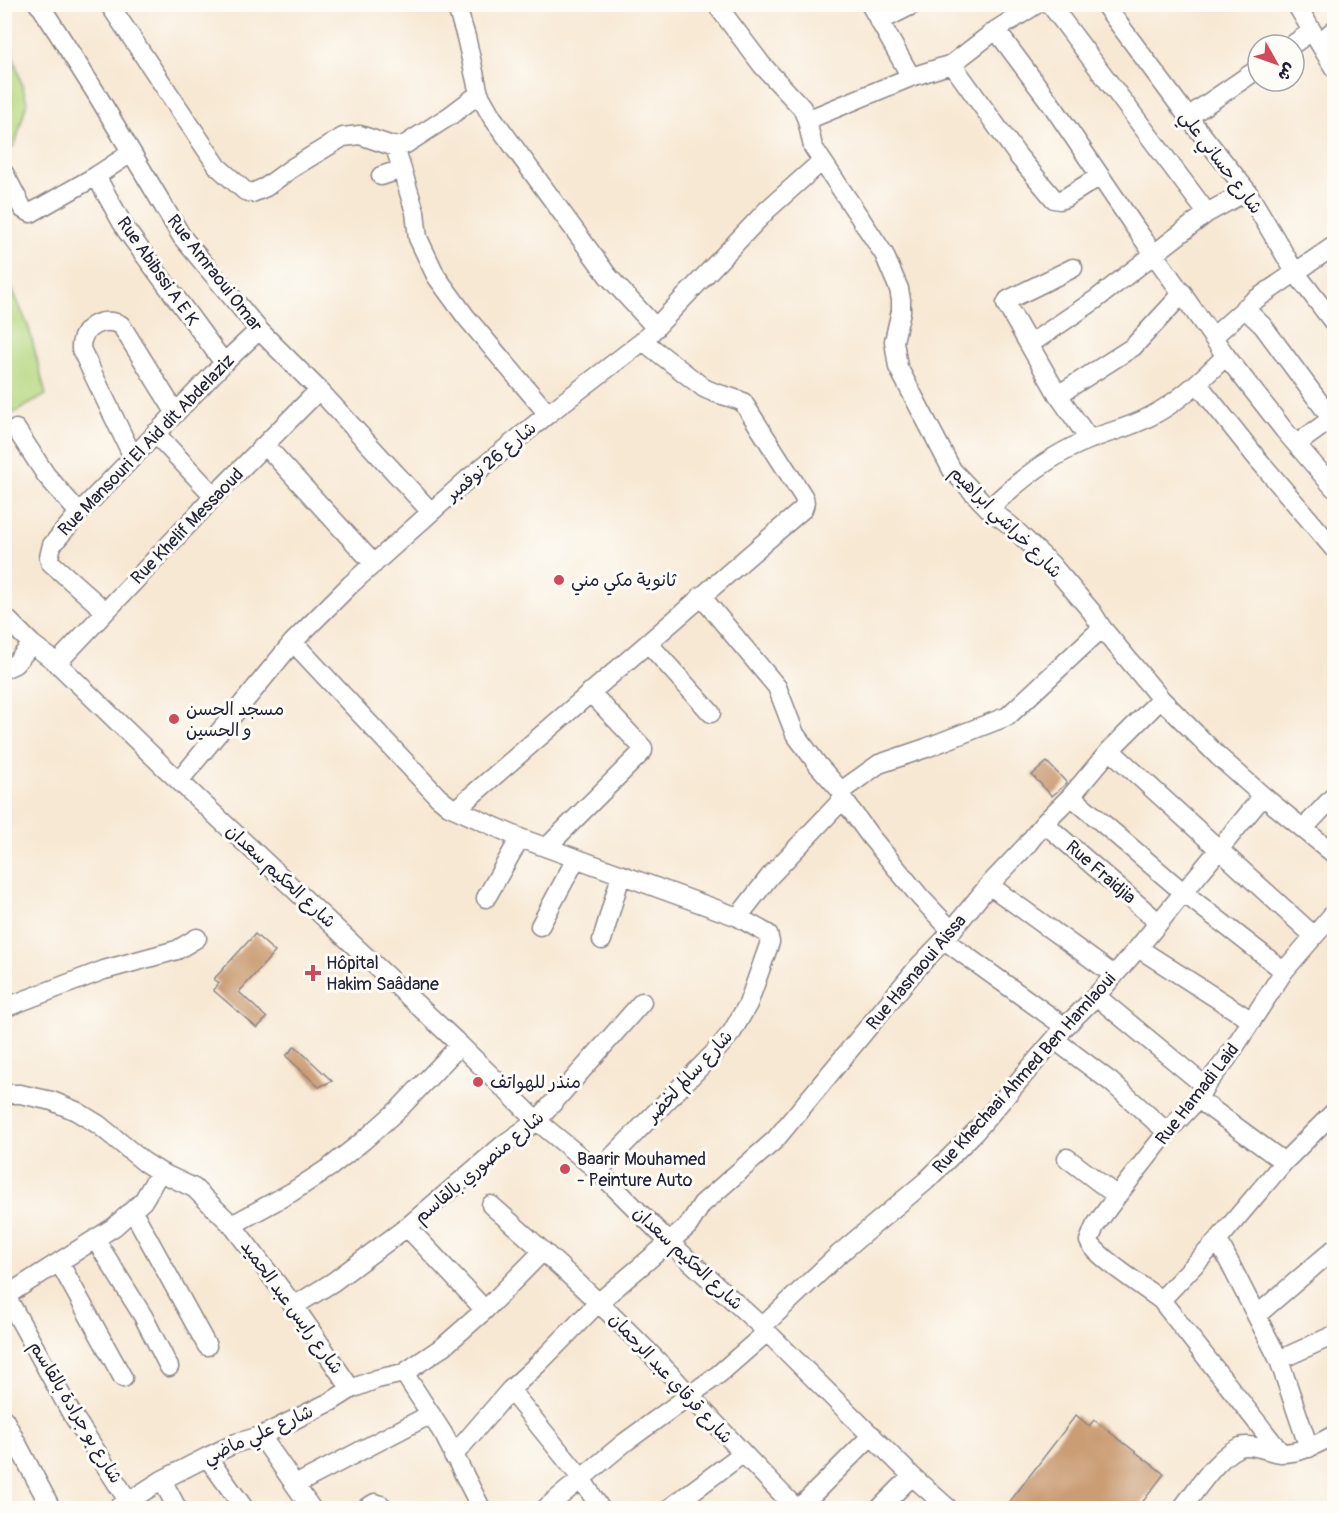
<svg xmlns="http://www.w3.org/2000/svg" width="1339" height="1513" viewBox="0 0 1339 1513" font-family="Pangolin,'Playpen Sans Arabic',sans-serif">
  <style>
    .green { fill: #b5d77f; stroke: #6c7c5d; stroke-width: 1.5 }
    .building { fill: #ca9d74 }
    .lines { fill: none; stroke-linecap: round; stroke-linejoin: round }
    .minor-casing { stroke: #8c8587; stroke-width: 21 }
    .minor { stroke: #fff; stroke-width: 18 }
    .poi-dot { fill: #d1495b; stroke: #fdfcf7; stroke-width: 2 }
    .labels { text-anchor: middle; stroke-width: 6; stroke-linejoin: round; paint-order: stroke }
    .street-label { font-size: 18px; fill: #22223b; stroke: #fdfcf7 }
    .poi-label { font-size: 18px; fill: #22223b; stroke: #fdfcf7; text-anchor: start }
  </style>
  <rect width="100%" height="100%" fill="#fdfcf7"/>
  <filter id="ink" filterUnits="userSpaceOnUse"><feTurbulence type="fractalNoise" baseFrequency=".0167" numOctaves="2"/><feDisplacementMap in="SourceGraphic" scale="12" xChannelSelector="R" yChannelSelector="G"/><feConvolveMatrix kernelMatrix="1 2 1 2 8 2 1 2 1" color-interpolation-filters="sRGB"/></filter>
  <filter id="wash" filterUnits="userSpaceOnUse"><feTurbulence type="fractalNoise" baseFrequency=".008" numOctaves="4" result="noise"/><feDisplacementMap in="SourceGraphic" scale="24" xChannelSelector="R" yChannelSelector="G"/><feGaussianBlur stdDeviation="1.35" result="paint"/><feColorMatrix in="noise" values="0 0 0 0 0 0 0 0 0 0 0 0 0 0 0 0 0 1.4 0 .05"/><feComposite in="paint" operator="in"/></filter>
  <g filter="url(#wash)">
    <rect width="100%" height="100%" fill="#f7e8d3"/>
    <path class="green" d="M5 33 7 35 27 102 15 145 5 153Z
      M4 270 29 328 46 395 5 418Z"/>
    <g id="blocks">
      <path class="building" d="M1047 762 1067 783 1052 796 1032 775Z
        M255 934 275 952 239 992 267 1018 257 1028 213 990 219 983 214 979Z
        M295 1046 332 1081 319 1087 286 1056Z
        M1076 1415 1089 1426 1094 1420 1164 1474 1138 1508H1014L1008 1504Z"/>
    </g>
  </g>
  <g filter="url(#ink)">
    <use href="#blocks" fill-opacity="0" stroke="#8c8587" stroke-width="1.5"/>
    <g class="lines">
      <g class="minor-casing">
        <path id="minor" d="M38 4 42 8 96 93 182 237 259 330 319 390 431 512
          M109 4 218 167 245 191 252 193 266 187 292 168 343 137 360 135 395 147 406 144 451 115 479 94
          M456 4 466 37 479 94 492 117 608 276 656 328
          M716 4 762 65 802 108 807 120 813 147 884 254 899 289 901 300V311L894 341 898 367 952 470 989 509 1010 525 1051 564 1092 612 1102 628 1161 699 1218 756 1263 796 1334 854
          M870 4 911 77
          M1050 4 1207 213
          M1104 4 1188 117 1247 191 1295 272 1334 323
          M1296 4 1334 68
          M880 21 914 4
          M996 30 1054 108 1134 226 1226 356 1284 430 1334 488
          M1319 43 1334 30
          M1292 45 1312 31
          M952 64 1018 156 1054 199 1060 200 1065 198 1100 176
          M1188 117 1258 69
          M807 120 911 77 952 64 996 30 1037 4
          M395 147 415 212 418 238 436 276 466 317 548 414
          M4 173 23 209 31 213 96 176 131 153
          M96 176 126 230 224 363
          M381 176 402 169
          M1073 268 1008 300 1006 304 1058 395 1089 439
          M1244 308 1263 326 1334 422
          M1213 337 1252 302 1334 246
          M1030 344 1095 300 1207 213 1247 191
          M1198 384 1256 457 1334 549
          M1058 395 1133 347 1183 293
          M16 429 46 475 79 513
          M155 433 214 496
          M1297 444 1334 417
          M265 445 374 564
          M133 457 81 349C80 327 103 316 121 325L175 412
          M989 509C1018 481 1053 453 1091 439 1111 431 1132 427 1151 416 1180 401 1203 378 1226 356
          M701 596 777 687 795 734 818 765 841 791 843 799 870 836 920 897 952 931
          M105 611 50 562 49 557 52 545 79 513 224 363 259 330
          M4 616 32 644 57 663 163 766 460 1045 537 1121 598 1171 669 1242 762 1327 912 1476 948 1508
          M293 642 438 797 449 806 520 838 738 917 768 934 770 942 748 1004 732 1032 713 1054 598 1171
          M648 643 711 713
          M57 663 200 512 214 496 319 390
          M4 669 15 664 32 644
          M1110 750 1314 936
          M179 781 293 642 350 585 468 479 548 414 643 341 767 210 822 161
          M841 791 879 764 926 748 1008 716 1102 628
          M1071 796 1184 893 1284 971
          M456 809 803 509C805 504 806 501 803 496L743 402C730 396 717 395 704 388L643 341
          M1044 823 1158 922
          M1304 828 1334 796
          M547 847 643 751V748L590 692
          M989 885 1114 975
          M486 898 520 838
          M738 917 770 876 843 799
          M540 926 576 859
          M602 940 621 875
          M944 940 1065 1027
          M1138 948 1252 1021
          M1096 996 1205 1086
          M4 1008 104 970 177 950 197 938
          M1055 1040 1111 1082 1167 1132
          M4 1094H20L52 1101 76 1111 99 1125 144 1162 160 1172 194 1188 232 1225 294 1306 351 1389
          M1198 1099 1284 1162 1218 1240 1161 1300 1281 1453
          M1067 1158 1117 1196 1167 1132 1198 1099 1205 1086 1226 1060 1284 971 1334 913
          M1284 1162 1334 1112
          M1117 1196 1095 1226 1089 1241C1096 1257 1144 1287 1161 1300
          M491 1205 543 1251
          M133 1211 207 1346
          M232 1225 292 1192 330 1167 363 1141 400 1108 460 1045
          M407 1227 485 1310
          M95 1239 143 1316 169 1367
          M1218 1240 1279 1360 1309 1448
          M59 1262 123 1378
          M4 1292 70 1411 129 1502
          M4 1297 114 1227 143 1201 160 1172
          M294 1306 333 1282 407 1227 504 1144 537 1121 642 1002
          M1257 1315 1334 1249
          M762 1327 838 1255 926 1181 975 1132 1065 1027 1096 996 1138 948 1263 796
          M1279 1360 1334 1335
          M404 1373 444 1435 481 1508
          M510 1390 581 1478 600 1508
          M4 1419 51 1508
          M261 1436 311 1508
          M453 1456 510 1390 538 1364 599 1302 688 1226 702 1204 775 1140 918 967 944 940 989 885 1026 846 1044 823 1071 796 1110 750 1161 699
          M207 1457 244 1508
          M162 1480 177 1508
          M295 1485 431 1414
          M118 1508 162 1480 207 1457 236 1443 261 1436 332 1401 351 1389 377 1379 404 1373 444 1346 485 1310 543 1251C587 1291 630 1332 671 1375 712 1420 753 1465 796 1508
          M366 1508 375 1503 381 1505 383 1508
          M546 1508 624 1443 719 1374 767 1332
          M670 1508 742 1454
          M799 1508 872 1435
          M880 1508 912 1476
          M1182 1508C1196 1491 1218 1455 1240 1447 1253 1443 1268 1452 1281 1453 1301 1453 1318 1444 1334 1435"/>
      </g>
      <use href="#minor" class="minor"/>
    </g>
  </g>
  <g class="poi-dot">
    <circle cx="559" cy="580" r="6"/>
    <circle cx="174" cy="719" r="6"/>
    <path d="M310 964h6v6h6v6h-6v6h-6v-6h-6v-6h6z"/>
    <circle cx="478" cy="1082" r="6"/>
    <circle cx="565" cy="1169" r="6"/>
  </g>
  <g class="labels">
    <g class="street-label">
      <text transform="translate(1221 162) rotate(53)" y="6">شارع حساني علي</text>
      <text transform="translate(158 271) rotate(55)" y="6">Rue Abibssi A E K</text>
      <text transform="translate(215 273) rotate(52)" y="6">Rue Amraoui Omar</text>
      <text transform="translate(146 445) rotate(-46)" y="6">Rue Mansouri El Aid dit Abdelaziz</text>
      <text transform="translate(491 461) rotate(-40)" y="6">شارع 26 نوفمبر</text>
      <text transform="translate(1006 522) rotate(45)" y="6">شارع خراشي ابراهيم</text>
      <text transform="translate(187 526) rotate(-46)" y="6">Rue Khelif Messaoud</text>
      <text transform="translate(1101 872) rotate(41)" y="6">Rue Fraidjia</text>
      <text transform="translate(281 876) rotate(43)" y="6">شارع الحكيم سعدان</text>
      <text transform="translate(916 972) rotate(-50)" y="6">Rue Hasnaoui Aissa</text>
      <text transform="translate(1024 1073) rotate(-48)" y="6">Rue Khechaai Ahmed Ben Hamlaoui</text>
      <text transform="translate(689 1076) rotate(-47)" y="6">شارع سالم لخضر</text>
      <text transform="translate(1197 1094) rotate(-52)" y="6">Rue Hamadi Laid</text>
      <text transform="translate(479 1167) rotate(-40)" y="6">شارع منصوري بالقاسم</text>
      <text transform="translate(688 1258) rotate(43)" y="6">شارع الحكيم سعدان</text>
      <text transform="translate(292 1307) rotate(54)" y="6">شارع رايس عبد الحميد</text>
      <text transform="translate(671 1378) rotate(47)" y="6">شارع قرقاي عبد الرحمان</text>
      <text transform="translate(76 1412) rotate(59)" y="6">شارع بو جرادة بالقاسم</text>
      <text transform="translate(258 1434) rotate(-24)" y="6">شارع علي ماضي</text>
    </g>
    <g class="poi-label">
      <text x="571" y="586">ثانوية مكي مني</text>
      <text x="186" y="715">مسجد الحسن<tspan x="186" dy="21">و الحسين</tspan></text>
      <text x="326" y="969">Hôpital<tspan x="326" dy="21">Hakim Saâdane</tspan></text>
      <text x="490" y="1088">منذر للهواتف</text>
      <text x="577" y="1165">Baarir Mouhamed<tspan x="577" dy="21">- Peinture Auto</tspan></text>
    </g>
  </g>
  <rect width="1339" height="1513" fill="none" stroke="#fdfcf7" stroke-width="24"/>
  <g transform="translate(1276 63) rotate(130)"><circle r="28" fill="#fdfcf7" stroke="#a5a5ac" stroke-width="1.5"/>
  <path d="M0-4.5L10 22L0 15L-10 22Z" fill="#d1495b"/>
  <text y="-9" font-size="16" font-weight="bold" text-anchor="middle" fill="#22223b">ش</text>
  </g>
</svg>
